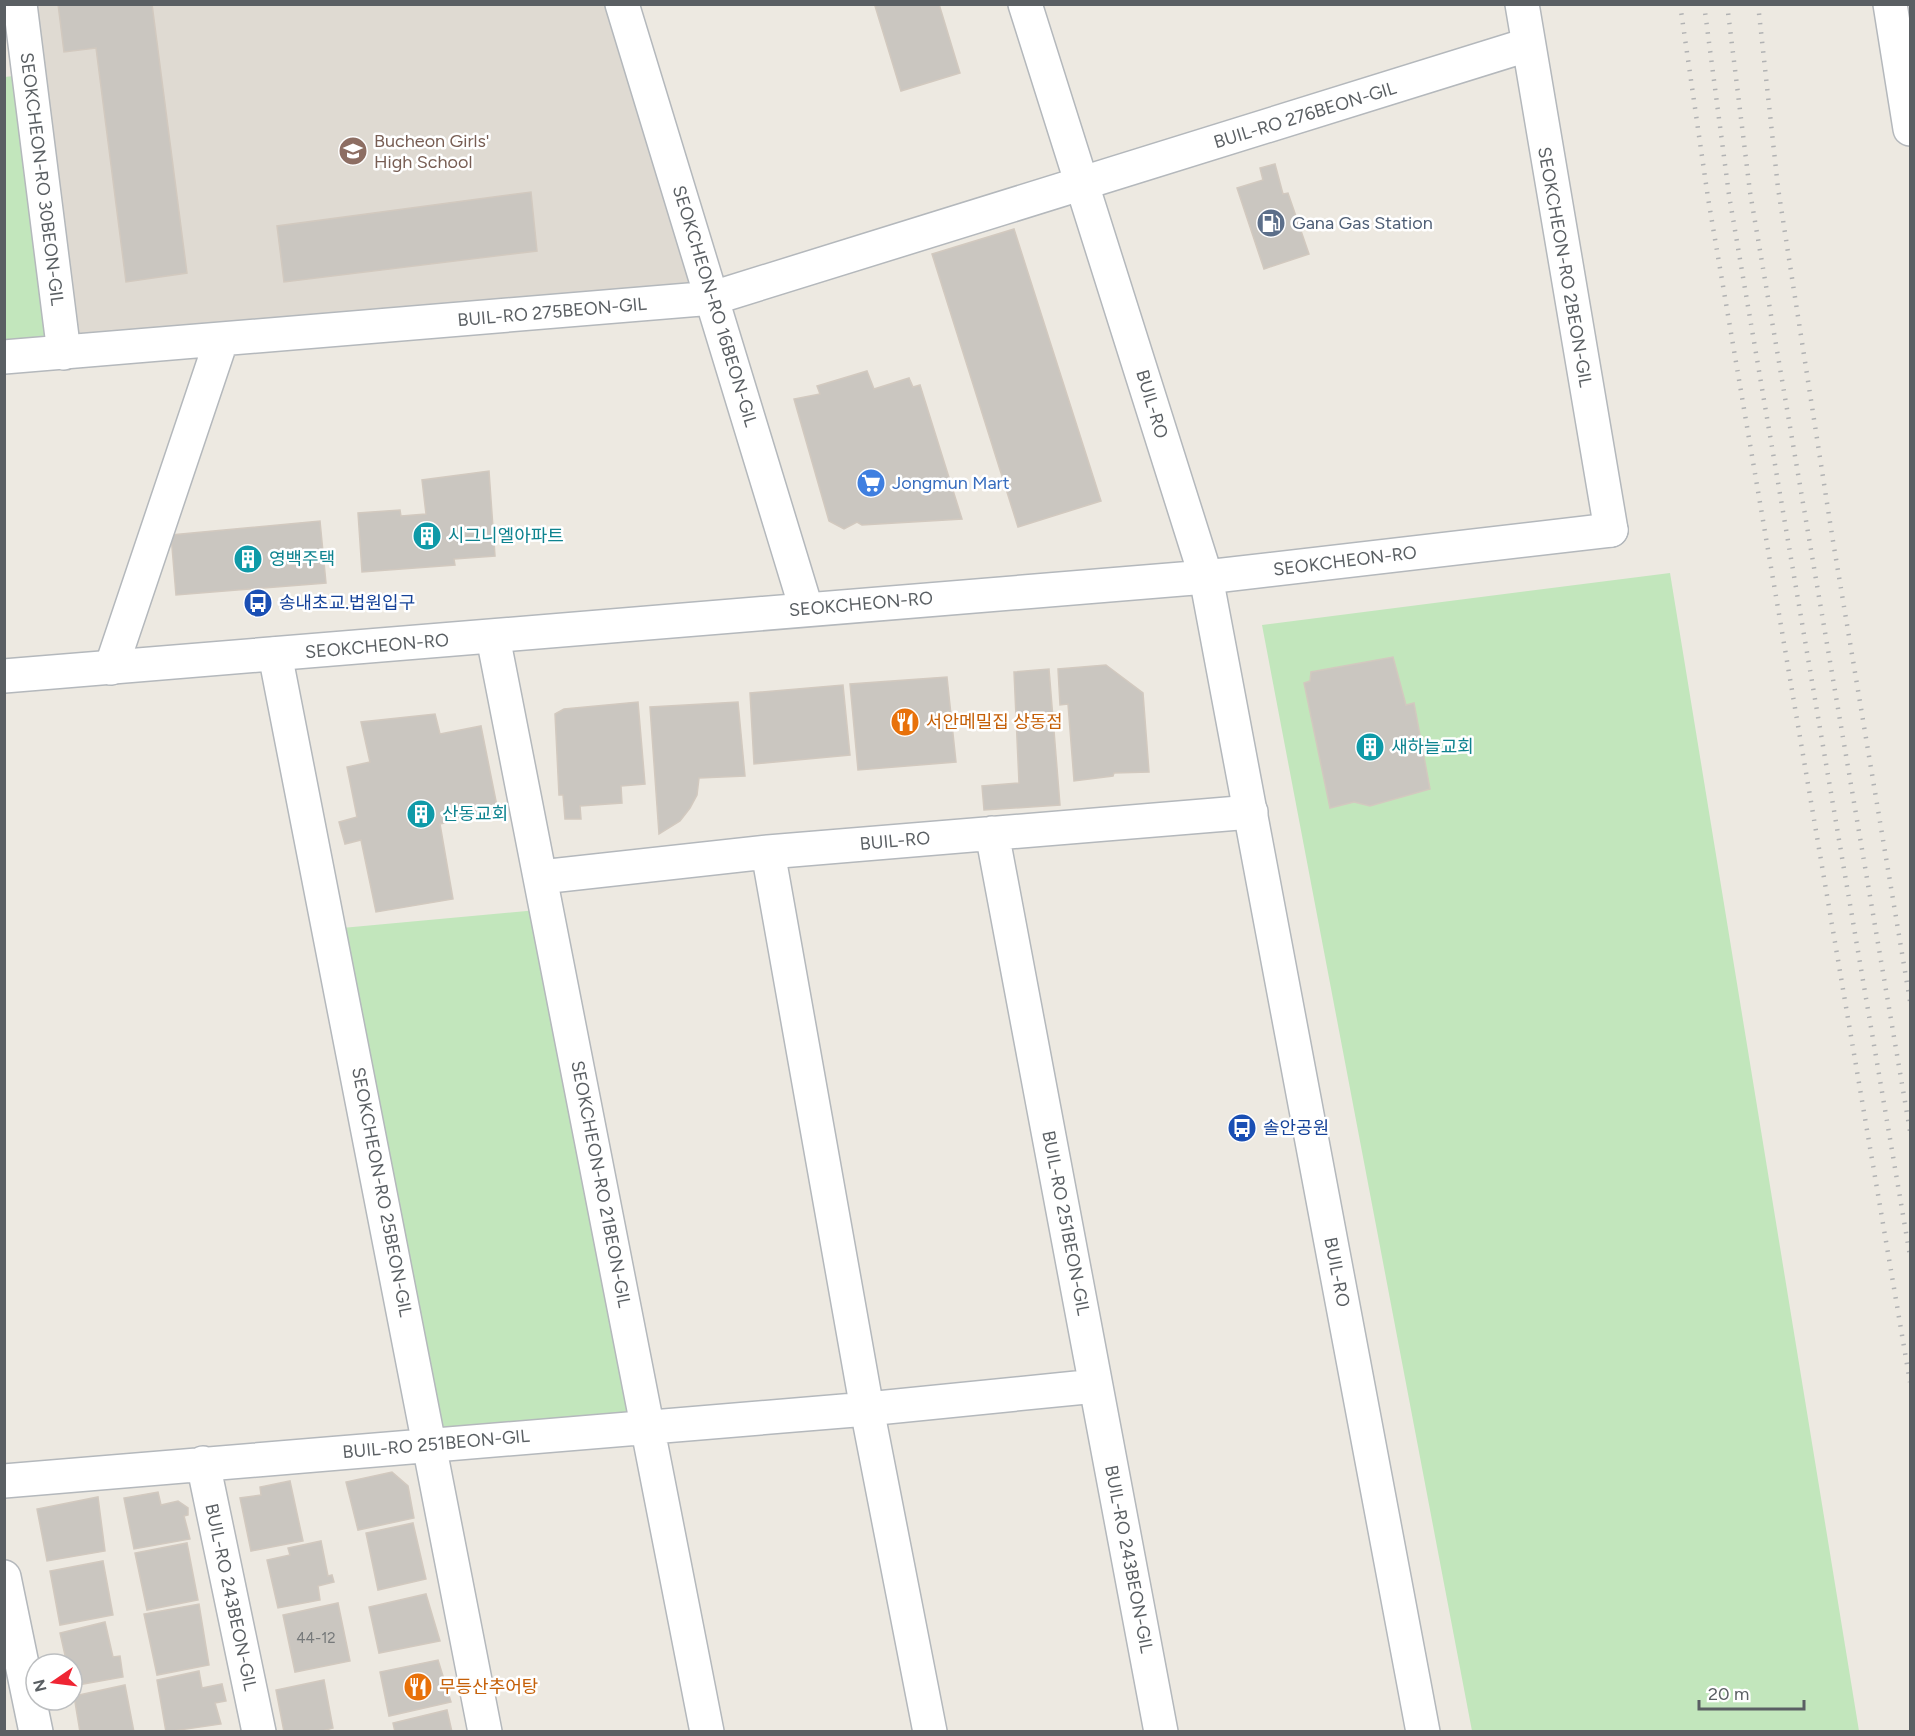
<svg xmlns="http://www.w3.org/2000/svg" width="1915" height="1736" viewBox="0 0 1915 1736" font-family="Figtree,'Noto Sans KR',sans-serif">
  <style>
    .education { fill: #dfdad2 }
    .green { fill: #c2e6bc }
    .building { fill: #cac6c0; stroke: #d2c9bf; stroke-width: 1.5 }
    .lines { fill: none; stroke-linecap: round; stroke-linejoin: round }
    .minor-casing { stroke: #b4b8bc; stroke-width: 36 }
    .tertiary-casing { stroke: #b4b8bc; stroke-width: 36 }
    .minor { stroke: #fff; stroke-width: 33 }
    .tertiary { stroke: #fff; stroke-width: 33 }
    .rail { stroke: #b1b2b3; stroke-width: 4.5; stroke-dasharray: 1.5 8; stroke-linecap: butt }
    .labels { text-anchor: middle; stroke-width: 5; stroke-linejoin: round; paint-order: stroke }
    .number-label { font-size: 15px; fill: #76797a }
    .street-label { font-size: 18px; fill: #5a5f63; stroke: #fff }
    .education-label { font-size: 18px; fill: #785e54; stroke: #fff; text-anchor: start }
    .service-label { font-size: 18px; fill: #4e5e75; stroke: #fff; text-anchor: start }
    .shop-label { font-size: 18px; fill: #366cbe; stroke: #fff; text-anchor: start }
    .culture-label { font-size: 18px; fill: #0d838f; stroke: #fff; text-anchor: start }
    .transit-label { font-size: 18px; fill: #164399; stroke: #fff; text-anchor: start }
    .food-label { font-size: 18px; fill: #c56008; stroke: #fff; text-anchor: start }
  </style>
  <rect width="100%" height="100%" fill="#ede9e1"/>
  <path class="education" d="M19 5H621L713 298 64 353Z"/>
  <path class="green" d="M29 74 64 353 5 357V77Z
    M1670 573 1859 1731H1472L1262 625Z
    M548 909 648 1426 431 1444 331 929Z"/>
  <path class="building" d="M58 4H152L187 273 126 282 96 48 64 52Z
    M879 4H939L960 73 901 91 875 6Z
    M1275 164 1283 194 1288 193 1309 254 1264 269 1237 188 1263 180 1260 168Z
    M531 192 537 251 284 282 277 226Z
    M1014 229 1101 501 1018 527 932 254Z
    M867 371 874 389 909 378 913 387 920 385 962 519 862 525 857 522 844 529 829 521 794 399 820 394 817 386Z
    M489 471 495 556 454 559 455 565 362 572 358 513 400 510 401 516 426 514 422 480Z
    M320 521 326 583 176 595 171 535Z
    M1393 657 1406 705 1414 703 1430 789 1370 806 1354 802 1330 808 1304 683 1310 681 1311 672Z
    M1106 665 1143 693 1149 772 1114 773 1113 776 1074 781 1068 704 1060 705 1058 669Z
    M1049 669 1060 805 984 810 982 786 1019 783 1014 672Z
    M947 677 956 762 858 770 850 684Z
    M843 685 850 755 754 764 750 693Z
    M638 702 645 784 621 786 622 803 580 806 581 819H565L563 795H559L555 714 564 709Z
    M738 702 745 776 699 778 697 795 690 808 680 821 659 834 650 707Z
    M435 714 440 734 481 726 498 811 440 824 453 899 376 912 361 840 345 844 339 822 357 817 347 767 370 762 361 722Z
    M392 1472 408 1486 414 1518 358 1530 346 1482Z
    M290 1481 303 1541 251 1551 240 1498 261 1495 260 1487Z
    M158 1492 161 1505 178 1501 188 1508V1515L184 1516 190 1539 134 1549 124 1498Z
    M98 1497 105 1551 47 1561 37 1509Z
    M413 1523 426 1579 378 1590 366 1533Z
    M321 1541 328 1576 332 1575 334 1582 318 1586 320 1600 278 1608 267 1560 290 1555 288 1548Z
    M187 1543 198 1600 147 1610 135 1553Z
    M103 1561 113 1615 60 1625 50 1571Z
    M426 1594 440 1641 379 1653 369 1607Z
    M338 1603 350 1661 295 1672 283 1615Z
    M199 1604 209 1665 157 1675 144 1614Z
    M105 1622 113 1657 120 1656 123 1677 72 1686V1664H67L60 1633Z
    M438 1660 451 1702 389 1716 380 1672Z
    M199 1671 202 1688 222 1684 226 1701 215 1703 221 1724 166 1732 157 1680Z
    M324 1680 333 1728 319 1732H284L276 1690Z
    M125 1685 134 1732H80L74 1696Z
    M447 1710 452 1732H395L393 1723Z"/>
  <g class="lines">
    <g class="minor-casing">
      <path id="minor" d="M20 4 64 353
        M622 4 806 608
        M1522 4 1611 530
        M1890 4 1910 129
        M4 357 713 298 1527 45
        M493 637 707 1732
        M275 654 485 1732
        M111 668 221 341
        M992 833 1161 1732
        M768 852 867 1409 930 1732
        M541 877 768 852 1251 812
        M203 1463 259 1732
        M4 1481 867 1409 1096 1386
        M4 1577 36 1732"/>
    </g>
    <g class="tertiary-casing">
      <path id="tertiary" d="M1025 4 1206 577 1423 1732
        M4 676 1206 577 1611 530"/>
    </g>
    <use href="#minor" class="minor"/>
    <use href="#tertiary" class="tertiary"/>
    <path class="rail" d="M1680 4 1708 198 1910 1382
      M1704 4 1729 195 1910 1256
      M1727 4 1750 192 1910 1131
      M1758 4 1778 188 1832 535 1910 1001"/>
  </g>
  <defs>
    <g id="school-disc" transform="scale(1.5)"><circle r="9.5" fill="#8d6e63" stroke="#fff"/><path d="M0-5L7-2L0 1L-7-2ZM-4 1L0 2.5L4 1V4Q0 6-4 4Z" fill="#fff"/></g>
    <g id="fuel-disc" transform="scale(1.5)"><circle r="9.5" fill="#5c6f8a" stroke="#fff"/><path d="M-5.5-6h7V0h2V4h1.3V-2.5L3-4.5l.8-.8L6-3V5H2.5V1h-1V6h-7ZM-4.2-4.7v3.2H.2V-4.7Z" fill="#fff"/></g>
    <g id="supermarket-disc" transform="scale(1.5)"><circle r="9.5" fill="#3f7fe0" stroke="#fff"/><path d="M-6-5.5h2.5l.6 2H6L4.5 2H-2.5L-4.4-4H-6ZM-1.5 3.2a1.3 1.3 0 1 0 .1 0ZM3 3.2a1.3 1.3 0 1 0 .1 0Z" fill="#fff"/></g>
    <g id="building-disc" transform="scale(1.5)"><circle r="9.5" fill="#0f9aa8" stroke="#fff"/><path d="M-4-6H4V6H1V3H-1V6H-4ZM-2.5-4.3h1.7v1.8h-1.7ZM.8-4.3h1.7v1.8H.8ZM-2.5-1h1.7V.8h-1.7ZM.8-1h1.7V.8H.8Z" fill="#fff"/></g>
    <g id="bus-disc" transform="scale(1.5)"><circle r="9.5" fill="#1a4fb4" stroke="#fff"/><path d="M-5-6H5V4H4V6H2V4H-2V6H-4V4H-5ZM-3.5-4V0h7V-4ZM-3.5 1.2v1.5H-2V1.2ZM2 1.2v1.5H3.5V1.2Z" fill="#fff"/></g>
    <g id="restaurant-disc" transform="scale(1.5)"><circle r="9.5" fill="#e8710a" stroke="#fff"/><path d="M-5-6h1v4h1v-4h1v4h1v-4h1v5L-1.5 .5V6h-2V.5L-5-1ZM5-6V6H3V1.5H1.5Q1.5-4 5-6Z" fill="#fff"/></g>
  </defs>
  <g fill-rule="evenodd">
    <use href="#school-disc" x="353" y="151"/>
    <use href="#fuel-disc" x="1271" y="223"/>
    <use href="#supermarket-disc" x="871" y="483"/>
    <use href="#building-disc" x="427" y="536"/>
    <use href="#building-disc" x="248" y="559"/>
    <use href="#bus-disc" x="258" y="603"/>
    <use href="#restaurant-disc" x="905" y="722"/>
    <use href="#building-disc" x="1370" y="747"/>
    <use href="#building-disc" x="421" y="814"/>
    <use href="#bus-disc" x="1242" y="1128"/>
    <use href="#restaurant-disc" x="418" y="1687"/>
  </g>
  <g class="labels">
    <g class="number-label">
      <text x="316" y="1643">44-12</text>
    </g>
    <g class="street-label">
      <text transform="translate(1305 115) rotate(-17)" y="6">BUIL-RO 276BEON-GIL</text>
      <text transform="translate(42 179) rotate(83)" y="6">SEOKCHEON-RO 30BEON-GIL</text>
      <text transform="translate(1565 267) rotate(80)" y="6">SEOKCHEON-RO 2BEON-GIL</text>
      <text transform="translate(715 306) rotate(73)" y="6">SEOKCHEON-RO 16BEON-GIL</text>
      <text transform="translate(552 312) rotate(-5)" y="6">BUIL-RO 275BEON-GIL</text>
      <text transform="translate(1152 404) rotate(73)" y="6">BUIL-RO</text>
      <text transform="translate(1345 561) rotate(-7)" y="6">SEOKCHEON-RO</text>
      <text transform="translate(861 604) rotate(-5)" y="6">SEOKCHEON-RO</text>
      <text transform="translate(377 646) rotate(-5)" y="6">SEOKCHEON-RO</text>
      <text transform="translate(895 841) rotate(-5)" y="6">BUIL-RO</text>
      <text transform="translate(601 1184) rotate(79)" y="6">SEOKCHEON-RO 21BEON-GIL</text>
      <text transform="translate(382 1192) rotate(79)" y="6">SEOKCHEON-RO 25BEON-GIL</text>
      <text transform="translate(1066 1223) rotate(79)" y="6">BUIL-RO 251BEON-GIL</text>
      <text transform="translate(1337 1272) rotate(79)" y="6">BUIL-RO</text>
      <text transform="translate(436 1444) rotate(-5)" y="6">BUIL-RO 251BEON-GIL</text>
      <text transform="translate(1129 1559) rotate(79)" y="6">BUIL-RO 243BEON-GIL</text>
      <text transform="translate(231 1597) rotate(78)" y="6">BUIL-RO 243BEON-GIL</text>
    </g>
    <g class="education-label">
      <text x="374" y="147">Bucheon Girls'<tspan x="374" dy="21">High School</tspan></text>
    </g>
    <g class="service-label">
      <text x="1292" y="229">Gana Gas Station</text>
    </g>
    <g class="shop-label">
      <text x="892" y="489">Jongmun Mart</text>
    </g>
    <g class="culture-label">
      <text x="448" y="542">시그니엘아파트</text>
      <text x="269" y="565">영백주택</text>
      <text x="1391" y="753">새하늘교회</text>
      <text x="442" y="820">산동교회</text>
    </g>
    <g class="transit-label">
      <text x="279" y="609">송내초교.법원입구</text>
      <text x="1263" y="1134">솔안공원</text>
    </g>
    <g class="food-label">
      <text x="926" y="728">서안메밀집 상동점</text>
      <text x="439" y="1693">무등산추어탕</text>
    </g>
  </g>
  <rect width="1915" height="1736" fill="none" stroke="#5a5f63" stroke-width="12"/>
  <g transform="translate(54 1682) rotate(256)"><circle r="28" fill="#ffffff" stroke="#bdbfc1" stroke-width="1.5"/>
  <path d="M0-4.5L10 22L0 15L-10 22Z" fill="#ef2533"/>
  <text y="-9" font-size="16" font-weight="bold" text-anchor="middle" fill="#5a5f63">N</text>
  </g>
  <path d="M1699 1700v9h105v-9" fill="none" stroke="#5a5f63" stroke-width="3"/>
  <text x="1708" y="1700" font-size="18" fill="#5a5f63" stroke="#ffffff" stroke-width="4.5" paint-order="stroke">20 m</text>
</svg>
